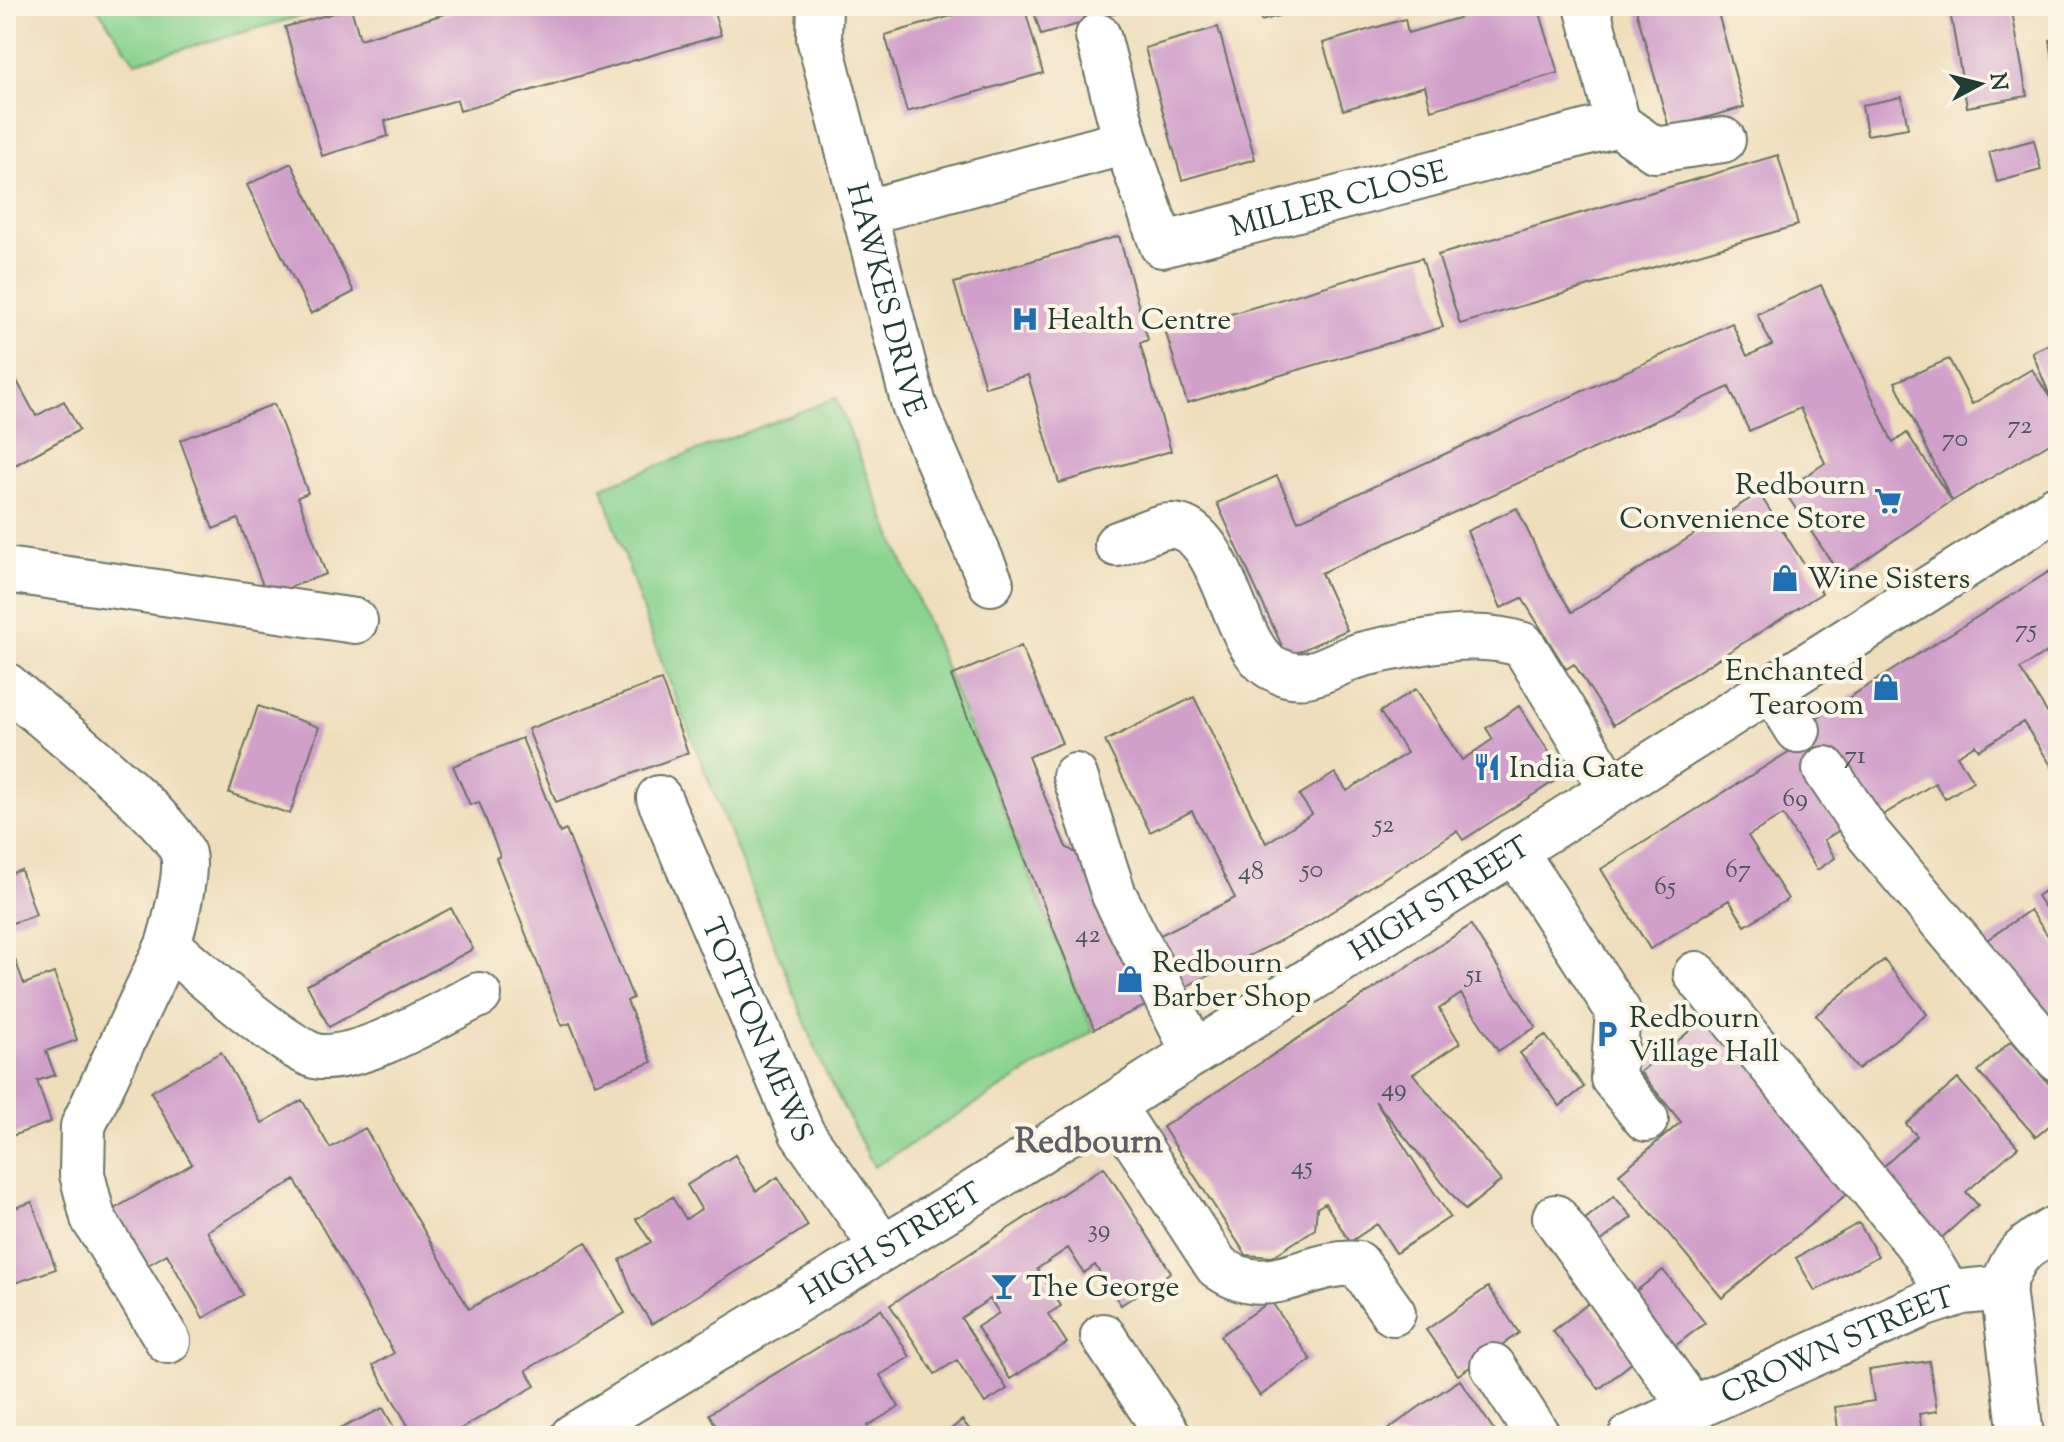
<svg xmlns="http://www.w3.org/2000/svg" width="2064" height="1442" viewBox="0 0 2064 1442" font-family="'Sorts Mill Goudy',serif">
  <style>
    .green { fill: #8ad38f; stroke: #548862; stroke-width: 2 }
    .building { fill: #d09fca }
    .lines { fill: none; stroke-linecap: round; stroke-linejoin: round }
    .minor-casing { stroke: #687564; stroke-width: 48 }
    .minor { stroke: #fff; stroke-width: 44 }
    .labels { text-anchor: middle; stroke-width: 8; stroke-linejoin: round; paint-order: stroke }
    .number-label { font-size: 26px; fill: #4b565a }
    .street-label { font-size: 30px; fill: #1f3d34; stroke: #fcf5e5 }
    .poi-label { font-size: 30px; fill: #1f3d34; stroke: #fcf5e5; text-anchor: start }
    .quarter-label { font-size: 34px; font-weight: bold; fill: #5d5f68; stroke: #fcf5e5 }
  </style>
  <rect width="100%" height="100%" fill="#fcf5e5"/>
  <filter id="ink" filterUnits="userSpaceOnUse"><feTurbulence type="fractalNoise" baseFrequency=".0125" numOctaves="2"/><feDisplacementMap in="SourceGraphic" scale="16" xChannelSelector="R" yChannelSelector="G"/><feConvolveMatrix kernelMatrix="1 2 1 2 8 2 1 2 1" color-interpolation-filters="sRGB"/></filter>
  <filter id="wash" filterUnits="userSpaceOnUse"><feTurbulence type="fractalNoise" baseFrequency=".006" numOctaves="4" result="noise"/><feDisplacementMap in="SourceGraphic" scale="32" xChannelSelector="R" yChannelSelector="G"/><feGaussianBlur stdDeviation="1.8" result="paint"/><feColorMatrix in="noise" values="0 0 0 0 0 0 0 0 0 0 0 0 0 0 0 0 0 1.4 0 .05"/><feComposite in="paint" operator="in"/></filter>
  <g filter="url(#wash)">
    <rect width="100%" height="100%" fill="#efdebc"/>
    <path class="green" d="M96 6H337L135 62Z
      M836 398 1093 1031 874 1167 823 1067 651 635 602 487Z"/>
    <g id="blocks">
      <path class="building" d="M472 6H712L721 35 460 111 457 100 385 121 388 136 322 156 285 27 351 8 360 39Z
        M986 6H1024L1043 73 907 112 885 35Z
        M1032 6H1136V7L1041 35Z
        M1257 6H1309L1310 7 1261 21Z
        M1498 6H1538L1558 73 1431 110 1425 86 1343 110 1323 43 1405 19 1408 33Z
        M1635 6H1716L1744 107 1669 128Z
        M1949 6H2011L2027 96 1967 107Z
        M1218 27 1255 159 1182 180 1145 48Z
        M2058 39V80L2056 81 2050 40Z
        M1902 97 1908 128 1867 135 1862 105Z
        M2034 140 2041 170 1997 182 1989 152Z
        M1778 155 1798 225 1460 324 1438 255Z
        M291 163 354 292 311 314 247 185Z
        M1119 236 1148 340 1140 343 1171 451 1059 483 1028 375 985 387 954 283Z
        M1422 258 1443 327 1187 403 1166 333Z
        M1821 285 1893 443 1907 433 1952 501 1895 382 1949 359 1972 404 2032 369 2052 401 2032 352 2058 340V438L1952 501 1841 576 1784 491 1825 463 1800 408 1749 431 1729 387 1321 573 1347 630 1287 657 1217 503 1277 476 1298 521 1732 323 1747 356 1772 345 1757 314Z
        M6 361 36 416 64 401 79 430 6 470Z
        M274 404 308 493 298 497 326 574 267 596 238 519 213 529 180 440Z
        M1759 493 1822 593 1613 725 1574 664 1566 669 1522 598 1501 608 1467 531 1517 508 1549 576 1572 612Z
        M2058 566V645L2020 669 2058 730V776L2023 722 1979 750 1975 745 1957 756 1973 781 1945 799 1935 783 1878 818 1840 830 1824 840 1835 858 1817 870 1783 815 1748 836 1788 899 1745 926 1729 900 1650 949 1601 869 1790 751 1783 739Z
        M1021 646 1062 743 1028 757 1066 847 1086 859 1154 1002 1094 1029 951 676Z
        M661 680 688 753 556 802 528 729Z
        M1416 689 1462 760 1493 739 1486 728 1519 706 1564 775 1463 840 1457 831 1308 927 1179 990 1154 938 1235 898 1192 811 1150 832 1105 741 1194 697 1266 843 1312 814 1299 795 1335 773 1347 791 1407 753 1380 712Z
        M258 706 319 727 290 814 229 793Z
        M522 738 560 833 566 830 633 998 627 1001 652 1062 595 1084 570 1023 562 1026 496 858 500 856 479 802 470 805 453 766Z
        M6 827 12 843 6 845Z
        M21 870 36 915 6 925V875Z
        M2058 881V927L2037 896Z
        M451 908 473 949 329 1027 307 985Z
        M2030 910 2058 950V1031L1984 942Z
        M1471 925 1536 1027 1498 1051 1461 994 1439 1009 1460 1043 1413 1074 1501 1181 1465 1210 1375 1101 1450 1217 1396 1253 1377 1224 1350 1242 1325 1203 1317 1208 1315 1229 1272 1257 1246 1255 1163 1127Z
        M6 935 24 984 54 973 77 1040 46 1051 55 1075 37 1081 51 1122 6 1138Z
        M1884 960 1927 1014 1858 1069 1816 1015Z
        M1709 1015 1854 1188 1722 1298 1619 1174 1681 1122 1640 1072Z
        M1545 1035 1584 1087 1560 1106 1520 1053Z
        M2011 1041 2058 1094V1118L2036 1137 1978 1071Z
        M221 1052 262 1123 302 1100 330 1148 365 1128 469 1309 586 1242 625 1313 526 1370 535 1386 448 1436H414L373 1365 394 1353 295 1180 207 1231 243 1295 203 1318 167 1254 148 1265 114 1209 192 1164 151 1092Z
        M1958 1079 2018 1147 1966 1192 1978 1205 1935 1244 1874 1175 1917 1136 1906 1124Z
        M735 1155 756 1191 778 1177 808 1226 652 1324 633 1294 620 1260 651 1242 636 1219 672 1197 686 1219 701 1209 687 1185Z
        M1104 1167 1171 1272 1121 1305 1095 1265 1084 1273 1068 1248 1037 1269 1061 1306 1048 1314 1067 1343 1010 1379 977 1327 999 1313 990 1299 961 1318 1007 1389 985 1403 957 1360 935 1374 890 1305Z
        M1614 1196 1632 1217 1600 1242 1583 1221Z
        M32 1202 56 1269 6 1286V1211Z
        M1859 1223 1878 1256 1815 1291 1796 1258Z
        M1663 1270 1705 1323 1671 1349 1630 1296Z
        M1488 1287 1519 1333 1458 1375 1426 1330Z
        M1271 1301 1311 1360 1260 1396 1220 1336Z
        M1589 1303 1634 1361 1599 1389 1553 1331Z
        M881 1309 910 1357 880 1375 899 1407 867 1426 873 1436H722L709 1414Z
        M1929 1361 1937 1411 1919 1414 1923 1436H1839L1835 1407 1874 1401 1869 1370Z
        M1460 1380 1498 1436H1379L1419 1407Z
        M383 1408 399 1436H325Z
        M962 1420 975 1436H943Z"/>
    </g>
  </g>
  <g filter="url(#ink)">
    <use href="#blocks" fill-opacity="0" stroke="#687564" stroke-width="2"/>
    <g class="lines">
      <g class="minor-casing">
        <g id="minor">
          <path id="s1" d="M820 6 819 38 914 405 991 583"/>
          <path d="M1098 36 1126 142"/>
          <path d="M1618 124 1655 150 1723 140"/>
          <path id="s2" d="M867 212 1126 142 1162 245 1618 124 1587 6"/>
          <path d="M1117 544C1132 539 1147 531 1162 527 1224 514 1229 642 1271 667 1310 690 1333 660 1368 653 1419 642 1474 629 1523 645L1611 788"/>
          <path d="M6 570 355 621"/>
          <path d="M6 685C41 716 172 818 183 854 188 873 174 926 168 945L83 1126 82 1174 93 1218 168 1341"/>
          <path d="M1772 689 1798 730"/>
          <path d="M1825 769 1869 835 2058 1059"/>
          <path d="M1075 776 1114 895 1194 1052"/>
          <path id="s3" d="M659 798 802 1133 883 1248"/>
          <path d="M1514 850 1618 1011 1613 1078 1646 1119"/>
          <path d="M168 945C192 966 294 1056 320 1057 367 1059 436 1015 479 995"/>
          <path d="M1696 974 1923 1251 1950 1296"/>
          <path d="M1112 1105 1217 1266C1268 1305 1307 1259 1358 1264L1393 1313"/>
          <path d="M1555 1217 1692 1408"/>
          <path d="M2003 1288 2021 1436"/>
          <path d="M1103 1336 1169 1436"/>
          <path d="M1493 1366 1538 1436"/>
          <path id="s4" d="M573 1436 951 1207 2058 507"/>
          <path id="s5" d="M1631 1436 1925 1304 1962 1292 2003 1288C2013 1252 2027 1245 2058 1227"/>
        </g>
      </g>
      <use href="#minor" class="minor"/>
    </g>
  </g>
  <defs>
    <g id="hospital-bare" transform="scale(2.16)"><path d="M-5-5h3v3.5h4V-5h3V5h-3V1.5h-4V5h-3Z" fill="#1f6fb2" stroke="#fcf5e5" stroke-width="2.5" paint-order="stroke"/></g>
    <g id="supermarket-bare" transform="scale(2.16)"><path d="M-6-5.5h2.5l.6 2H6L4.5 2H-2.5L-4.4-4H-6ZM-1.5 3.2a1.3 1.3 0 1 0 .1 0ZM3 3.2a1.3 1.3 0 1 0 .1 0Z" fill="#1f6fb2" stroke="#fcf5e5" stroke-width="2.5" paint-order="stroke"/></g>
    <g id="shop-bare" transform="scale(2.16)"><path d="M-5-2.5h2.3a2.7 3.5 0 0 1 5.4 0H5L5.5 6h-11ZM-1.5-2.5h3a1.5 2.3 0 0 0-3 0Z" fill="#1f6fb2" stroke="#fcf5e5" stroke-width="2.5" paint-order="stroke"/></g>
    <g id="restaurant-bare" transform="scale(2.16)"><path d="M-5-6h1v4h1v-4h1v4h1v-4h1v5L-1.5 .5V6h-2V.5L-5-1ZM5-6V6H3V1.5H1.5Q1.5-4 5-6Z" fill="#1f6fb2" stroke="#fcf5e5" stroke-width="2.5" paint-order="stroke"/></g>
    <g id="parking-bare" transform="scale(2.16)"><path d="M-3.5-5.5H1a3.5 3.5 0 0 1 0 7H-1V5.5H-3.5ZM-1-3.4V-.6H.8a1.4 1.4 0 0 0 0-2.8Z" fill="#1f6fb2" stroke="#fcf5e5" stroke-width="2.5" paint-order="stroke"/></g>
    <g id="bar-bare" transform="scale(2.16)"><path d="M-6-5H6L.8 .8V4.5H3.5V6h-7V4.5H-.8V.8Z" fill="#1f6fb2" stroke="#fcf5e5" stroke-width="2.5" paint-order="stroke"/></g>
  </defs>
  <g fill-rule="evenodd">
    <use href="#hospital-bare" x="1025" y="319"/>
    <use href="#supermarket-bare" x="1888" y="501"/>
    <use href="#shop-bare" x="1785" y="578"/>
    <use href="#shop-bare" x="1886" y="687"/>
    <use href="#restaurant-bare" x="1487" y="767"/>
    <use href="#shop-bare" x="1130" y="979"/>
    <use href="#parking-bare" x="1607" y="1034"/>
    <use href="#bar-bare" x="1004" y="1286"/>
  </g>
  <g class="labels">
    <g class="number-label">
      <text x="2020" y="433">72</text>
      <text x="1955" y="446">70</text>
      <text x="2026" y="637">75</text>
      <text x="1855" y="763">71</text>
      <text x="1795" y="806">69</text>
      <text x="1384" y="832">52</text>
      <text x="1312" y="877">50</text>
      <text x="1738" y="877">67</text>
      <text x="1251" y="879">48</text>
      <text x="1665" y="894">65</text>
      <text x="1088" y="942">42</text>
      <text x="1474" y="982">51</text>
      <text x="1394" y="1096">49</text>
      <text x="1302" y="1174">45</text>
      <text x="1099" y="1237">39</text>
    </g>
    <g class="street-label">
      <text dy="10" stroke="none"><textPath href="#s2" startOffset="560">MILLER CLOSE</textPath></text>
      <text dy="10" stroke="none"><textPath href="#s1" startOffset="302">HAWKES DRIVE</textPath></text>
      <text dy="10" stroke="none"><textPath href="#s4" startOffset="1020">HIGH STREET</textPath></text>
      <text dy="10" stroke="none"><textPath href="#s3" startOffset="252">TOTTON MEWS</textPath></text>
      <text dy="10" stroke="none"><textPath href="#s4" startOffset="372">HIGH STREET</textPath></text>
      <text dy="10" stroke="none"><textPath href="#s5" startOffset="226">CROWN STREET</textPath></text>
    </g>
    <g class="poi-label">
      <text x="1047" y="329">Health Centre</text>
      <text x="1866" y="494" text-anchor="end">Redbourn<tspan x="1866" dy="34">Convenience Store</tspan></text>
      <text x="1807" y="588">Wine Sisters</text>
      <text x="1864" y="680" text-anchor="end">Enchanted<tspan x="1864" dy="34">Tearoom</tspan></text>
      <text x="1509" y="777">India Gate</text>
      <text x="1152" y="972">Redbourn<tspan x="1152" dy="34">Barber Shop</tspan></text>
      <text x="1629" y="1027">Redbourn<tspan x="1629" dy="34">Village Hall</tspan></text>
      <text x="1026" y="1296">The George</text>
    </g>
    <g class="quarter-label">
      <text x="1089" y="1152">Redbourn</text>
    </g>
  </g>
  <rect width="2064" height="1442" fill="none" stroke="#fcf5e5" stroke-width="32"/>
  <g transform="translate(1980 84) rotate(83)" stroke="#fcf5e5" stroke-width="6" paint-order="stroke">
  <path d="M0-6L14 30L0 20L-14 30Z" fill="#1f3d34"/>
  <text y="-12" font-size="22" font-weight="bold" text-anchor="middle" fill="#1f3d34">N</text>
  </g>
</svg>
